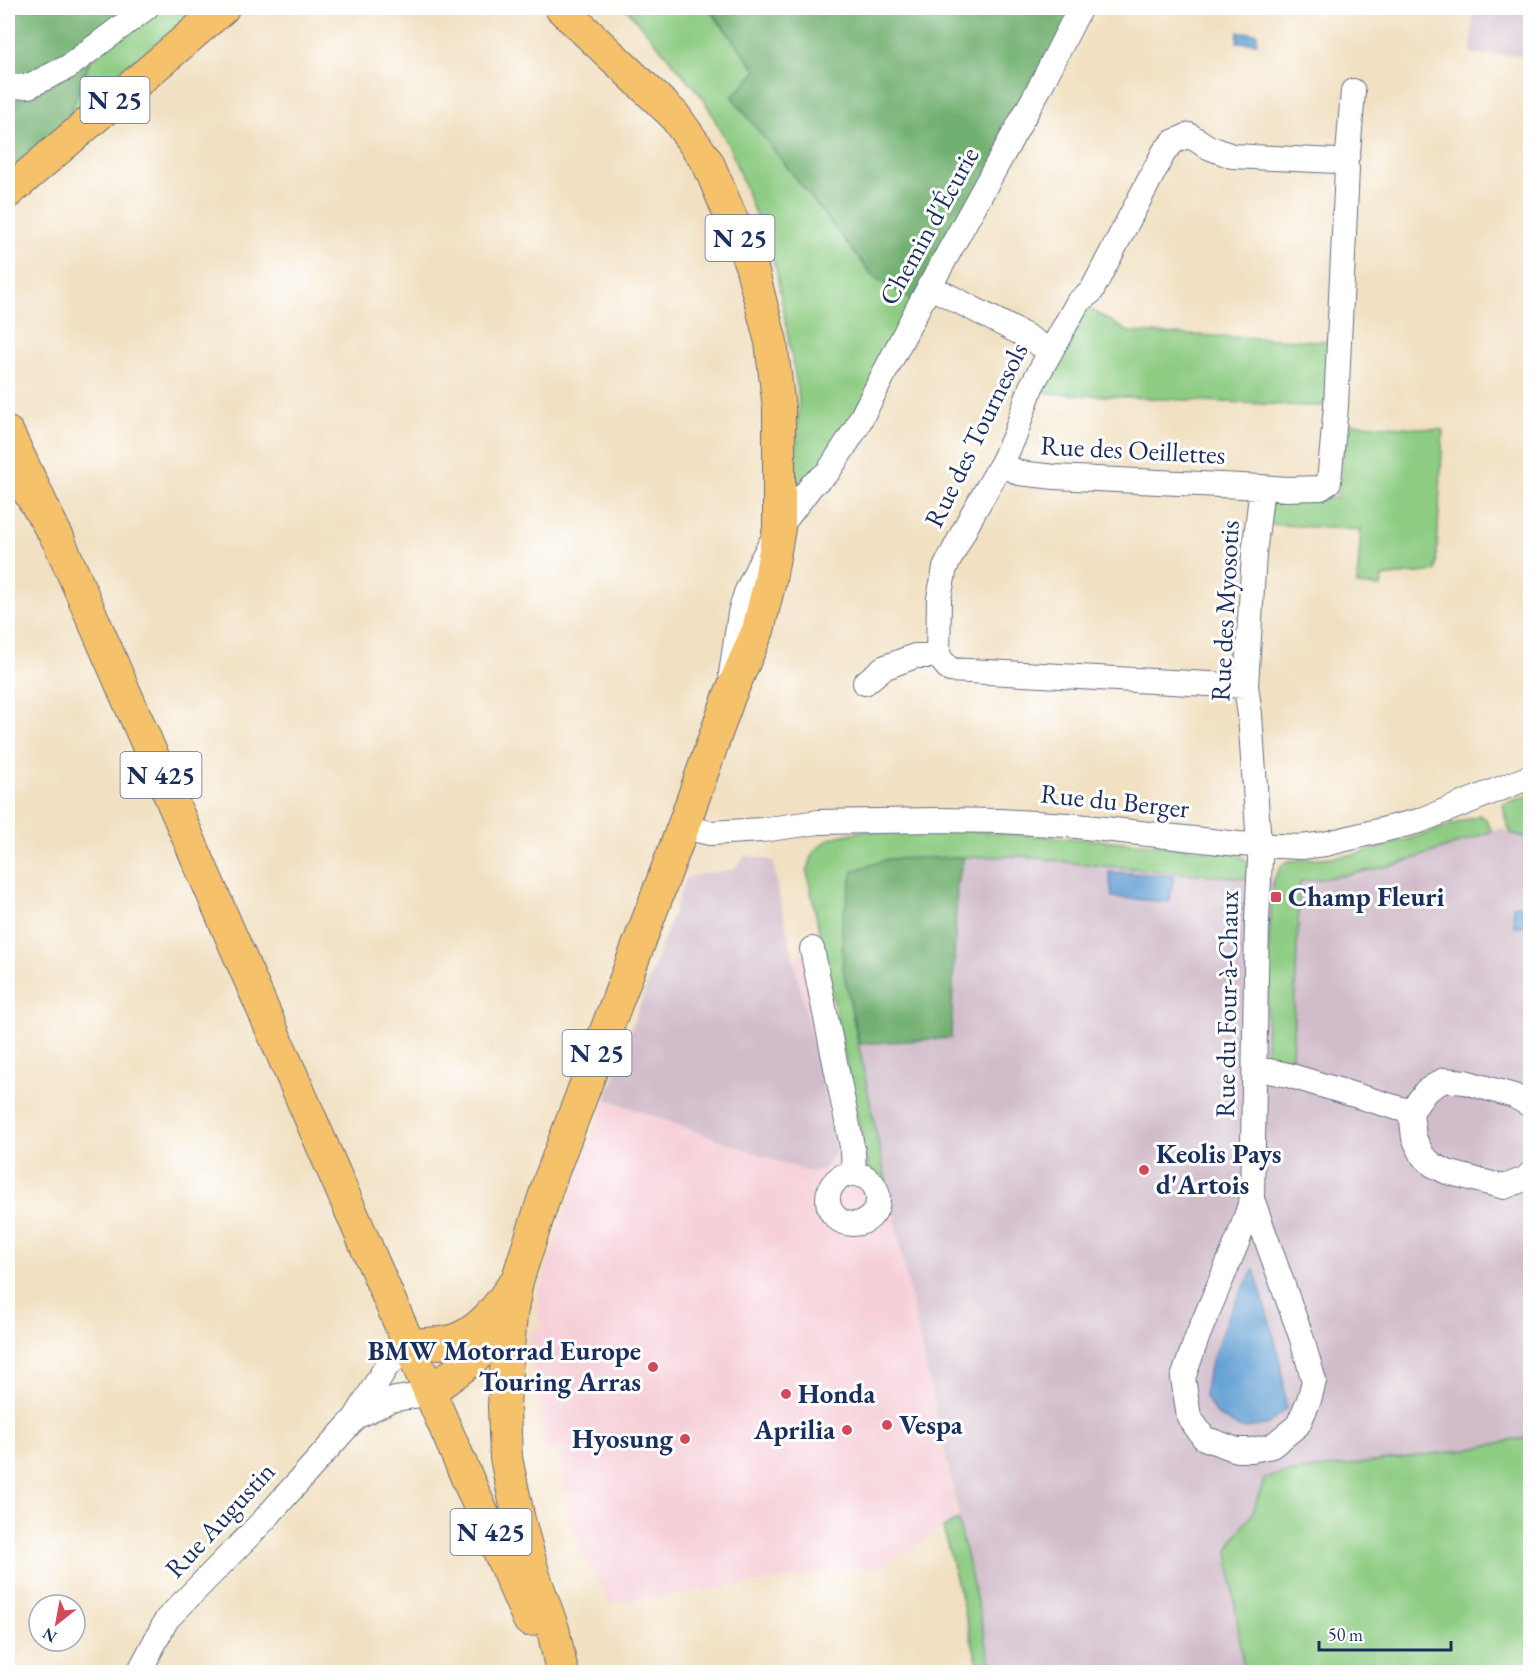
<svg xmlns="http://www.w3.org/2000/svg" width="1538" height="1680" viewBox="0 0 1538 1680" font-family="'EB Garamond',serif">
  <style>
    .built { fill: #f6cfd8 }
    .industrial { fill: #d1bdca }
    .green { fill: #8ecc83; stroke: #547e70; stroke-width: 1.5 }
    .forest { fill: #72b071; stroke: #467068; stroke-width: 1.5 }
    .water { fill: #63a0d4; stroke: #3f6899; stroke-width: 1.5 }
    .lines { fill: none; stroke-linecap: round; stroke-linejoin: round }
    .minor-casing { stroke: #666d81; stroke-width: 26 }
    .major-casing { stroke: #666d81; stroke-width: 34 }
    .highway-casing { stroke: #666d81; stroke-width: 35 }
    .minor { stroke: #fff; stroke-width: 24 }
    .major { stroke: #f5c16b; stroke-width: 32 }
    .highway { stroke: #f5c16b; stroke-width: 33 }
    .poi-dot { fill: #d1495b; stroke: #fff; stroke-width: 2 }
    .labels { text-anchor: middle; stroke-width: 6; stroke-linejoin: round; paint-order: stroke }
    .shield { fill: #fff; stroke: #5f6d8e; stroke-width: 1.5 }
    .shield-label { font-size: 26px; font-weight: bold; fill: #1b2f5e }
    .street-label { font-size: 27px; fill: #1b2f5e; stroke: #fff }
    .poi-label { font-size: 27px; font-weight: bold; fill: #1b2f5e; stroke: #fff; text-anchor: start }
  </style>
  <rect width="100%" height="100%" fill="#fff"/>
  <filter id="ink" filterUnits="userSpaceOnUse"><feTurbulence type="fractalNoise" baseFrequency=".0167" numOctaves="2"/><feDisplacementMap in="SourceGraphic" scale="12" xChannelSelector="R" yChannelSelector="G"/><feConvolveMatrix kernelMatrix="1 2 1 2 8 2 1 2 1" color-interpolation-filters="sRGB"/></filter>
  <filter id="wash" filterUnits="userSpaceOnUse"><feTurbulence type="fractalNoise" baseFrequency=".008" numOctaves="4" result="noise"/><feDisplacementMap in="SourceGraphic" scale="24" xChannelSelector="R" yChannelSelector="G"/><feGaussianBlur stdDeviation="1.35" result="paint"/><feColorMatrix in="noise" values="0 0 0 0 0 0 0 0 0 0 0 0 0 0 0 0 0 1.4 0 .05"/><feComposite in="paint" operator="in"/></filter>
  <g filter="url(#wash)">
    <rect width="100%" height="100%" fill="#f1e0c1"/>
    <path class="built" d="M812 949 861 1134 867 1167 886 1181 958 1519 882 1566 609 1604 570 1526 559 1452 546 1451 528 1333 543 1327 537 1310 539 1291 578 1173 606 1099 808 1172 837 1149 794 958Z"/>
    <path class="industrial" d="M1473 8H1530V56L1471 54Z
      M1500 828 1511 833 1530 838V1437L1465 1450 1287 1473 1265 1478 1252 1514 1235 1537 1228 1551 1244 1672H993L906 1276 859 1044 951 1038 957 883 964 857 1022 856 1083 864 1231 878 1252 879 1260 877 1273 880 1272 908 1292 1058 1300 882 1346 875 1399 864Z
      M745 855 773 861 777 887 837 1149 824 1169 808 1172 606 1099 686 877 734 869Z"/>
    <path class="green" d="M146 8H202L66 124 95 47Z
      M626 8H708L757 71 732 97 873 276 920 304 812 485H795L799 398 776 269 730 148 703 98Z
      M1078 302 1129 332 1340 342 1336 406H1305L1048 393 1031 387Z
      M1347 423 1443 430 1436 571 1382 577 1381 587 1357 585 1361 530 1268 524 1271 505 1282 497 1337 498Z
      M1530 795V838L1511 833 1506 821 1503 804Z
      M1479 815 1486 819 1492 831 1399 864 1346 875 1300 882 1292 1058 1266 1056 1269 940 1273 880 1283 864 1289 861 1353 855 1429 833Z
      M866 830H956L1152 844 1237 854 1248 862 1252 879 1083 864 1022 856 888 859 843 968 886 1181 867 1167 861 1134 807 872 814 851 831 838Z
      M1530 1437V1672H1244L1228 1551 1235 1537 1252 1514 1265 1478 1287 1473 1465 1450Z
      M958 1519 993 1672H980L943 1528Z"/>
    <path class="forest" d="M8 8H146L95 47 66 124 18 166 8 171Z
      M709 8H1080L920 304 873 276 732 97 757 71Z
      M964 857 957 883 951 1038 859 1044 843 968 842 921 853 871 888 859Z"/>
    <path class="water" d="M1238 32 1257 33V43L1237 42Z
      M1109 872 1174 876 1169 902 1112 897Z
      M1524 905 1525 926H1514L1513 906Z
      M1254 1269C1267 1315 1284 1361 1286 1409L1268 1424 1241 1429 1216 1414 1204 1395 1208 1373 1227 1318Z"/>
  </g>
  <g filter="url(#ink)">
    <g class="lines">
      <g class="minor-casing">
        <path id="minor" d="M8 87 29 86 68 67 146 8
          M1343 166 1348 154 1353 91
          M929 286 1026 336 1050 351
          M1002 463 1019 473 1055 477 1262 487 1286 489 1321 488 1329 482 1336 406 1347 169 1337 161 1232 156 1208 147 1189 135 1173 142 1164 152 1091 292 1078 302 1031 387 1015 435 1002 463 973 513 945 568 939 598 938 656 950 670 1246 686
          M731 674 740 613 746 593 758 567 779 528 812 485 828 472 855 430 920 304 1040 87 1080 8
          M865 683 883 668 915 656H938
          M683 827 710 833 762 830 819 822 937 820 999 821 1068 825 1238 844 1301 847 1325 844 1419 821 1530 777
          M812 949 853 1151 854 1174
          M1255 1070 1269 1071 1288 1075 1411 1112
          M1530 1105 1514 1096 1465 1082 1444 1080 1426 1091 1411 1112 1414 1138 1423 1156 1433 1165 1447 1172 1504 1187 1527 1178 1530 1174
          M828 1199a25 25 0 1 1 50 0a25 25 0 1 1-50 0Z
          M1252 1199 1301 1336 1314 1381 1309 1400 1298 1425 1272 1446 1252 1450H1237L1204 1438 1189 1417 1183 1378 1198 1335 1238 1240 1252 1199 1257 920 1260 859 1250 715 1246 686 1254 554 1262 487
          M356 1417 390 1400 414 1396 430 1391
          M139 1672 167 1619 264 1520 356 1417 386 1367 410 1346"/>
      </g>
      <g class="major-casing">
        <path id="major" d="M561 8 674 115 708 163 751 265 771 342 779 408V528L769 585 758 630 729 697 683 827 550 1179 517 1281 511 1315 506 1371 504 1407 506 1458 519 1520 534 1576 553 1629 562 1672
          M8 192 223 8
          M8 433 58 539 529 1620
          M410 1346C423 1343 435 1344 448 1342 478 1336 498 1307 514 1284
          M430 1391C457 1371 489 1351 507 1321"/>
      </g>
      <g class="highway-casing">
        <path id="highway" d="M8 457 58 539"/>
      </g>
      <use href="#minor" class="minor"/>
      <use href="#major" class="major"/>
      <use href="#highway" class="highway"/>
    </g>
  </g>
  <g class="poi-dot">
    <rect x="1270" y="891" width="12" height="12" rx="3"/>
    <circle cx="1144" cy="1170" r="6"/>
    <circle cx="653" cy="1367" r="6"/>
    <circle cx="786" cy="1394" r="6"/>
    <circle cx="887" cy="1425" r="6"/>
    <circle cx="847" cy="1430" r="6"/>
    <circle cx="685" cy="1439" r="6"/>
  </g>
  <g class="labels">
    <g class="shield">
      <rect x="80.5" y="77" width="69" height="46" rx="4.5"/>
      <rect x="705.5" y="215" width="69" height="46" rx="4.5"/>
      <rect x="120.5" y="752" width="81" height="46" rx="4.5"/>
      <rect x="562.5" y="1030" width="69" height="46" rx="4.5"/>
      <rect x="450.5" y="1509" width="81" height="46" rx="4.5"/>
    </g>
    <g class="shield-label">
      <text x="115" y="109">N 25</text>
      <text x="740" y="247">N 25</text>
      <text x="161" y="784">N 425</text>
      <text x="597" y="1062">N 25</text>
      <text x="491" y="1541">N 425</text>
    </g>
    <g class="street-label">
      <text transform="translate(929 226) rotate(-61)" y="9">Chemin d'Écurie</text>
      <text transform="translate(976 435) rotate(-64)" y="9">Rue des Tournesols</text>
      <text transform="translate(1133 450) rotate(3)" y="9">Rue des Oeillettes</text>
      <text transform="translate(1225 611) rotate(-87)" y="9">Rue des Myosotis</text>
      <text transform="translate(1115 801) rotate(6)" y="9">Rue du Berger</text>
      <text transform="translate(1227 1004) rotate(-89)" y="9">Rue du Four-à-Chaux</text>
      <text transform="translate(220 1520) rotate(-47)" y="9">Rue Augustin</text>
    </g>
    <g class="poi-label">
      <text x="1288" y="906">Champ Fleuri</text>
      <text x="1156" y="1163">Keolis Pays<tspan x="1156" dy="31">d'Artois</tspan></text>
      <text x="641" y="1360" text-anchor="end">BMW Motorrad Europe<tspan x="641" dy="31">Touring Arras</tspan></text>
      <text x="798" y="1403">Honda</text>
      <text x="899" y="1434">Vespa</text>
      <text x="835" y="1439" text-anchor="end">Aprilia</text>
      <text x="673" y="1448" text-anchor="end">Hyosung</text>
    </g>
  </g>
  <rect width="1538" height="1680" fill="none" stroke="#fff" stroke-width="30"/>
  <g transform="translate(57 1623) rotate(211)"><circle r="28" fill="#ffffff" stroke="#a4acbf" stroke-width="1.5"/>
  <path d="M0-4.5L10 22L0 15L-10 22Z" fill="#d1495b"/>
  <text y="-9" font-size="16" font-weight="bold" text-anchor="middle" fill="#1b2f5e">N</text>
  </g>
  <path d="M1319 1641v9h132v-9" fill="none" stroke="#1b2f5e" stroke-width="3"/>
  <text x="1328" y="1641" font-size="18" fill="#1b2f5e" stroke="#ffffff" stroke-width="4.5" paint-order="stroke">50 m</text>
</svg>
